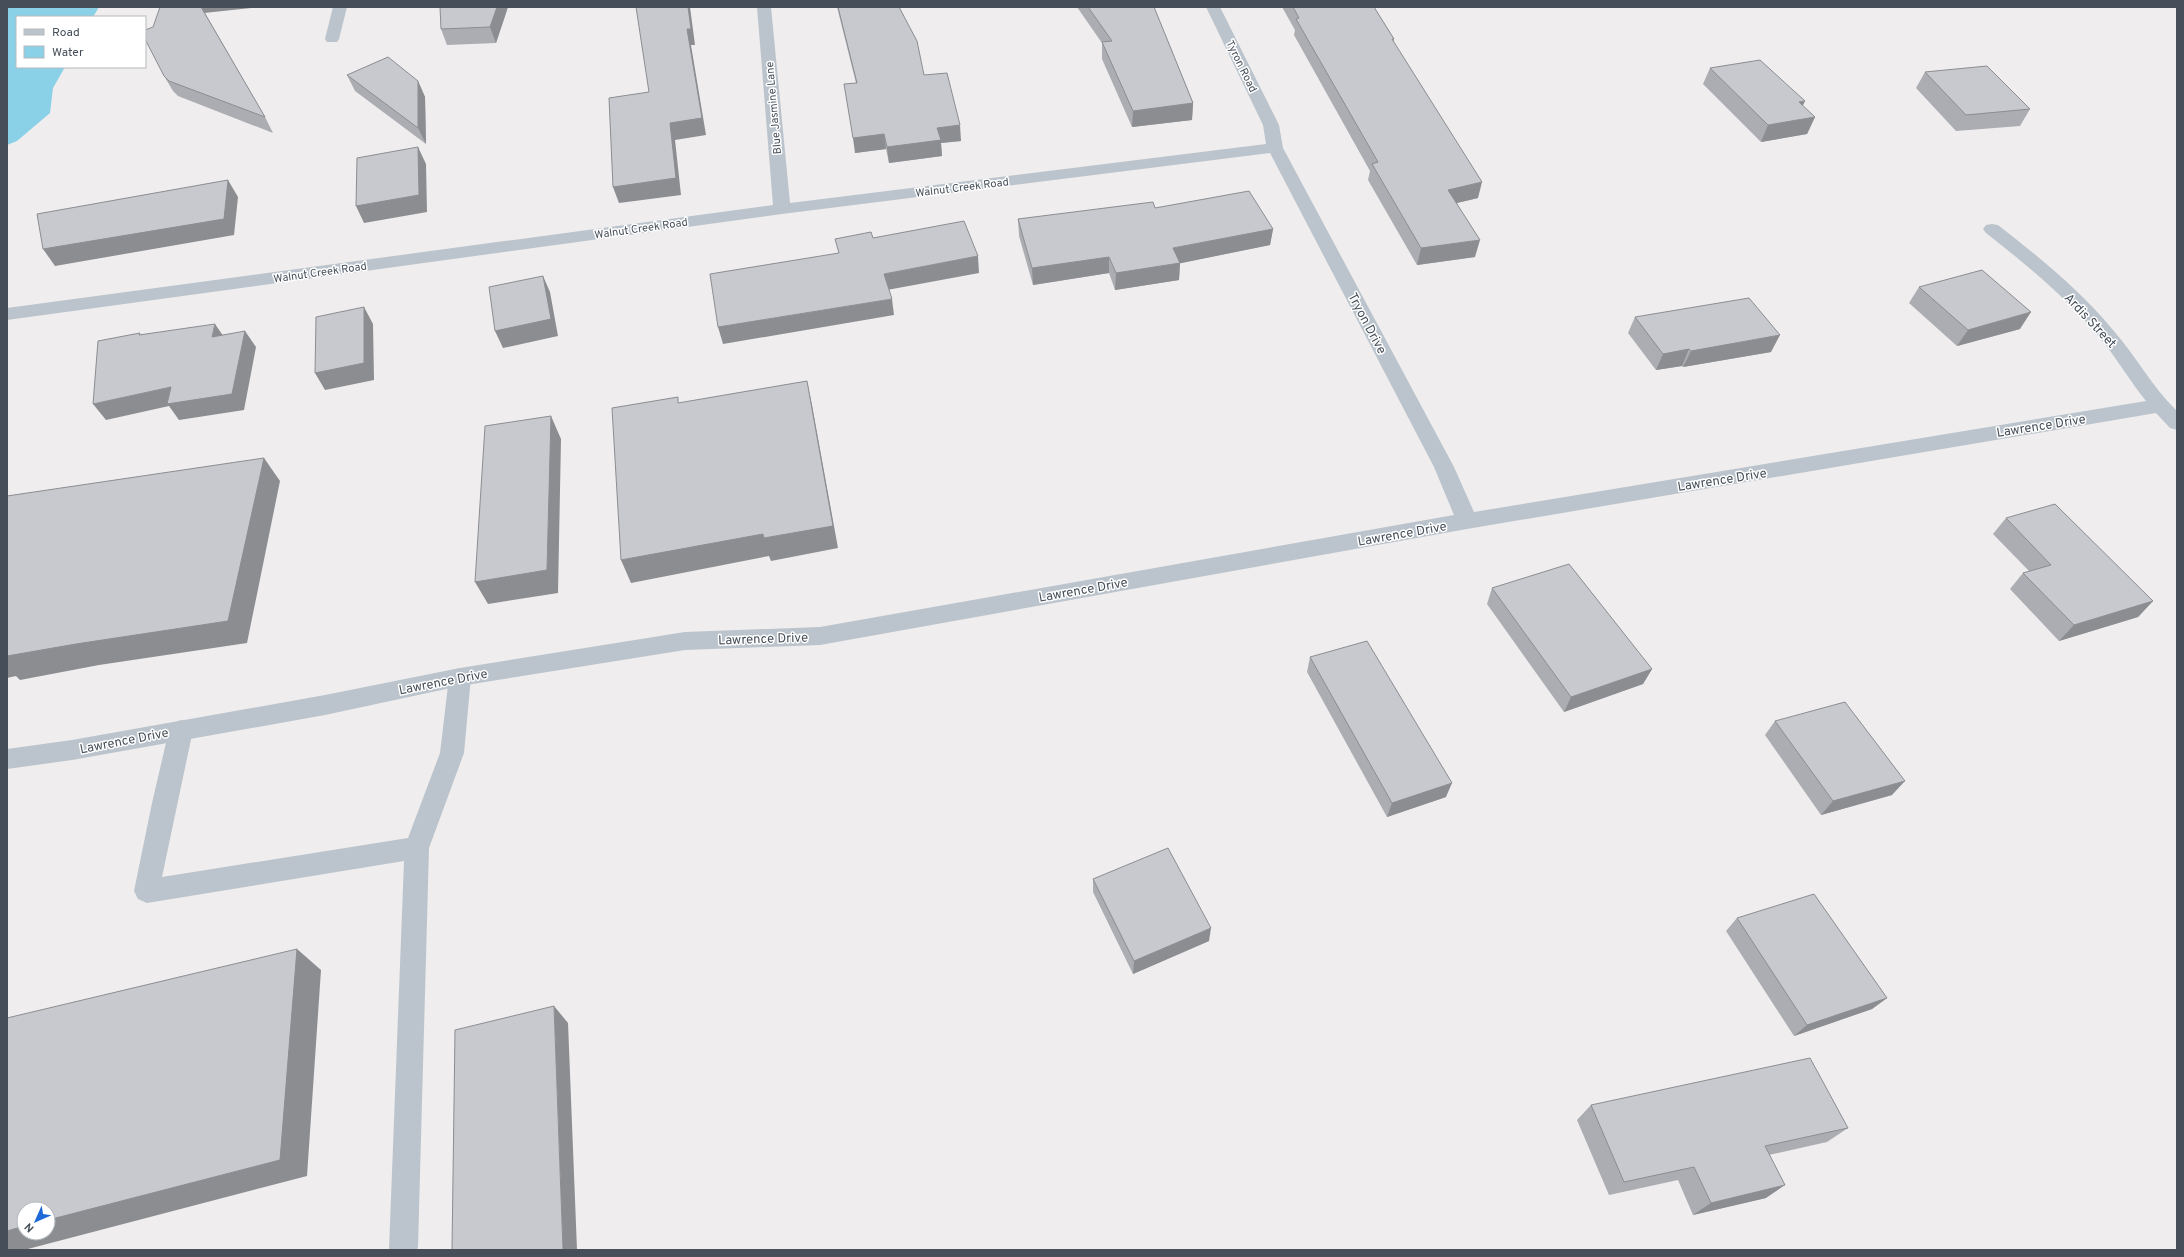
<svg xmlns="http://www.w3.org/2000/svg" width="2184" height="1257" viewBox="0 0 2184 1257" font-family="Overpass,sans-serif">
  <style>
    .water { fill: #8ad1e8 }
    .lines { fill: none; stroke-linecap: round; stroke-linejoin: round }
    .service { fill: #bbc4cc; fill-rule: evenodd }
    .minor { fill: #bbc4cc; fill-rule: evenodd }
    .wall { fill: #abadb2 }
    .shaded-wall { fill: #8b8d91 }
    .building { fill: #c7c9cf; stroke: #8b8d91 }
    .labels { text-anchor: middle; stroke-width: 3; stroke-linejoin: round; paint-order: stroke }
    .far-street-label { font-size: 11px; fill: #464f59; stroke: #fff }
    .street-label { font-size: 13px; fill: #464f59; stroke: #fff }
  </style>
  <rect width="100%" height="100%" fill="#efeded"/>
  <path class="water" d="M7 7H99L93 17H17V67H65L53 88 50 113 17 141 7 145Z"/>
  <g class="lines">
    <path class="service" d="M460 668 468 670 471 677 464 753 429 848 418 1247 417 1250H389L404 861 147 903 138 899 134 891 152 803 169 730 173 723 181 720 189 723 193 730 162 877 408 838 440 753 449 677 452 670Z"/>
    <path class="minor" d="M333 7H347L339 39 337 42H327L325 39Z
      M757 7H771L790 203 1266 144 1263 125 1206 7H1220L1279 125 1283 148 1454 467 1474 512 2146 401C2130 381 2117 359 2101 339 2068 299 2027 265 1986 233L1983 229 1986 225 1992 224 1998 225C2039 257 2080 290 2113 330 2136 356 2152 387 2177 411V430L2170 428 2156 413 1467 529 820 645 685 650 460 686 325 715 72 760 7 769V749L72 740 325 695 460 668 685 632 820 627 1454 515 1434 467 1270 153 782 214 7 320V308L773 205Z"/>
  </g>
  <path class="wall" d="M508 7 496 43 447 45 441 29Z
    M837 7H899L924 75 961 141 941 143 942 156 889 163 886 149 855 153 856 83Z
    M1077 7H1154L1193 103 1192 120 1132 127 1102 59V43Z
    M1282 7H1374L1394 39V43L1478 198 1457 203 1475 257 1417 265 1368 180 1370 171 1294 35 1295 30Z
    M205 13 265 117 273 133 178 96 173 91 164 76 153 27Z
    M1710 68 1805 101 1802 106 1815 117 1807 134 1761 142 1703 84Z
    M1925 72 2030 109 2020 126 1956 131 1916 88Z
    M347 75 418 81 425 97 426 144 355 91Z
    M1155 208 1273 229 1270 245 1180 263 1179 280 1115 290 1109 273 1033 285 1019 236 1018 219Z
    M1919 287 2020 329 1957 346 1909 303Z
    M1635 317 1771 352 1683 367 1682 366 1656 370 1628 333Z
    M2006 518 2153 601 2138 617 2059 641 2010 589 2023 573 2029 571 1993 534Z
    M1492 588 1652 669 1643 684 1564 712 1487 604Z
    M1310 657 1446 797 1387 817 1307 672Z
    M1775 721 1892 795 1821 815 1765 735Z
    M1093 879 1209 941 1133 974 1093 892Z
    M1737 918 1887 998 1872 1009 1794 1036 1726 931Z
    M1591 1105 1848 1128 1827 1142 1769 1155 1766 1198 1693 1215 1678 1180 1609 1195 1577 1120Z"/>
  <path class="shaded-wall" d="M201 7H260L204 13Z
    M497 7H508L496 43 490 27Z
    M688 7H690L695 45H691L706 135 675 140 681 195 619 203 613 187 670 123Z
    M418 81 425 97 426 144 418 128Z
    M1805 101 1797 118 1799 102Z
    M1193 103 1192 120 1132 127 1133 111Z
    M1815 117 1807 134 1761 142 1768 125Z
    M960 125 961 141 941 143 942 156 889 163 887 147 937 128Z
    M884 134 886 149 855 153 853 138Z
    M418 147 426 164 427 212 364 223 356 206Z
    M228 180 238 197 234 235 55 266 43 249Z
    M1482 182 1478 198 1444 206 1448 190Z
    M1273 229 1270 245 1172 265 1173 248Z
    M1480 240 1475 257 1417 265 1421 248Z
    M978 256 979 273 887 290 884 274Z
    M1109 257V273L1033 285 1032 268Z
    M1180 263 1179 280 1115 290 1116 273Z
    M543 276 550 292 558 336 503 348 495 331Z
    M892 299 894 315 723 344 718 327Z
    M364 307 373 324 374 380 325 390 315 373Z
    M2031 312 2020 329 1957 346 1968 330Z
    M215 324 226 340 212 337Z
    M245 331 256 347 244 410 179 420 169 406 106 420 93 404 171 387Z
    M1780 335 1771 352 1683 367 1691 351Z
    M1689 349 1682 366 1656 370 1663 354Z
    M807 381 812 405 838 548 771 561 769 556 631 583 621 560Z
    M551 416 561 439 558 593 488 604 475 582Z
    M264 458 280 481 247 643 99 665 20 680 16 676 7 678V656Z
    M2153 601 2138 617 2059 641 2074 625Z
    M1652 669 1643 684 1564 712 1571 697Z
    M1905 781 1892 795 1821 815 1833 801Z
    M1452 783 1446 797 1387 817 1392 803Z
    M1211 928 1209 941 1133 974 1134 961Z
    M297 949 321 970 307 1176 24 1250H7V1231L24 1226V1233H48V1220Z
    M1887 998 1872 1009 1794 1036 1807 1025Z
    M554 1006 568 1023 577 1250H563Z
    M1785 1185 1766 1198 1693 1215 1711 1203Z"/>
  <path class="building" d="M160 7H201L265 117 169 81 164 76 145 39V30L153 27Z
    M440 7H497L490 27 441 29Z
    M636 7H688L691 29H687L702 118 670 123 676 178 613 187 609 98 649 92Z
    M838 7H899L917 41 924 75 947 73 960 125 937 128 941 140 887 147 884 134 853 138 844 84 857 83Z
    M1088 7H1154L1193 103 1133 111 1102 42 1112 41Z
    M1293 7H1374L1394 39H1392L1482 182 1448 190 1480 240 1421 248 1372 164 1378 162 1296 19 1299 18Z
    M388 57 418 81V128L347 75Z
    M1760 60 1805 101 1799 102 1815 117 1768 125 1710 68Z
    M1987 66 2030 109 1966 115 1925 72Z
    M418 147 419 195 356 206 357 158Z
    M228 180 224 219 43 249 37 214Z
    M1249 191 1273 229 1173 248 1180 263 1116 273 1109 257 1032 268 1018 219 1153 202 1155 208Z
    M964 221 978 256 884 274 892 299 718 327 710 274 839 253 835 239 871 232 873 238Z
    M1982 270 2031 312 1968 330 1919 287Z
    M543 276 551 319 495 331 489 287Z
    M1749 298 1780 335 1691 351 1689 349 1663 354 1635 317Z
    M364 307V363L315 373 316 317Z
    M215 324 212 337 245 331 232 394 167 404 171 387 93 404 98 341 140 333 139 335Z
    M807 381 833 526 764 538 763 534 621 560 612 408 678 397V403Z
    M551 416 547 570 475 582 485 426Z
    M264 458 228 621 76 644 7 656V496Z
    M2055 504 2153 601 2074 625 2023 573 2051 565 2006 518Z
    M1569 564 1652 669 1571 697 1492 588Z
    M1367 641 1452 783 1392 803 1310 657Z
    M1845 702 1905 781 1833 801 1775 721Z
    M1168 848 1211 928 1134 961 1093 879Z
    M1814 894 1887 998 1807 1025 1737 918Z
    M297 949 280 1160 48 1220V1209H24V1226L7 1231V1018Z
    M554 1006 563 1250H452L455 1030Z
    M1810 1058 1848 1128 1765 1146 1785 1185 1711 1203 1694 1167 1624 1182 1591 1105Z"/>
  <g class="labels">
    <g class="far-street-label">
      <text transform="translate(1242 66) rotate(64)" y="4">Tyron Road</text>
      <text transform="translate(773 108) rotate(-95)" y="4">Blue Jasmine Lane</text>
      <text transform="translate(962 187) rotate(-7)" y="4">Walnut Creek Road</text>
      <text transform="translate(641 228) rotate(-8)" y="4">Walnut Creek Road</text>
      <text transform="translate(320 272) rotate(-8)" y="4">Walnut Creek Road</text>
    </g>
    <g class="street-label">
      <text transform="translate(2091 320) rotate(47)" y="5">Ardis Street</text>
      <text transform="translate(1368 323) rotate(62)" y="5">Tryon Drive</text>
      <text transform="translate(2041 425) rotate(-9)" y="5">Lawrence Drive</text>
      <text transform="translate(1722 479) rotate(-9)" y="5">Lawrence Drive</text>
      <text transform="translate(1402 533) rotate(-10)" y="5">Lawrence Drive</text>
      <text transform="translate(1083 589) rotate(-10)" y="5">Lawrence Drive</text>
      <text transform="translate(763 638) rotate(-2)" y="5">Lawrence Drive</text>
      <text transform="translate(443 681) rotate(-11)" y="5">Lawrence Drive</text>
      <text transform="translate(124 740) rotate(-11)" y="5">Lawrence Drive</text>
    </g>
  </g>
  <rect width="2184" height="1257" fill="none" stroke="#464f59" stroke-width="16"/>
  <rect x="16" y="16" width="130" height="52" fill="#ffffff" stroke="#b5b9bd"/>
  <rect x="24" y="29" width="20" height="6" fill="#bbc4cc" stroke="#b5b9bd"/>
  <text x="52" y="36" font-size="12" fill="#464f59">Road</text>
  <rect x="24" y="46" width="20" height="12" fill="#8ad1e8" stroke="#b5b9bd"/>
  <text x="52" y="56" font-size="12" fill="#464f59">Water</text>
  <g transform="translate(36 1221) rotate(225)"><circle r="19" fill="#ffffff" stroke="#b5b9bd"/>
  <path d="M0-3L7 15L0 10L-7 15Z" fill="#1e69d8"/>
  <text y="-6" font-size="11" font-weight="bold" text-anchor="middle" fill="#464f59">N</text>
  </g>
</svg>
